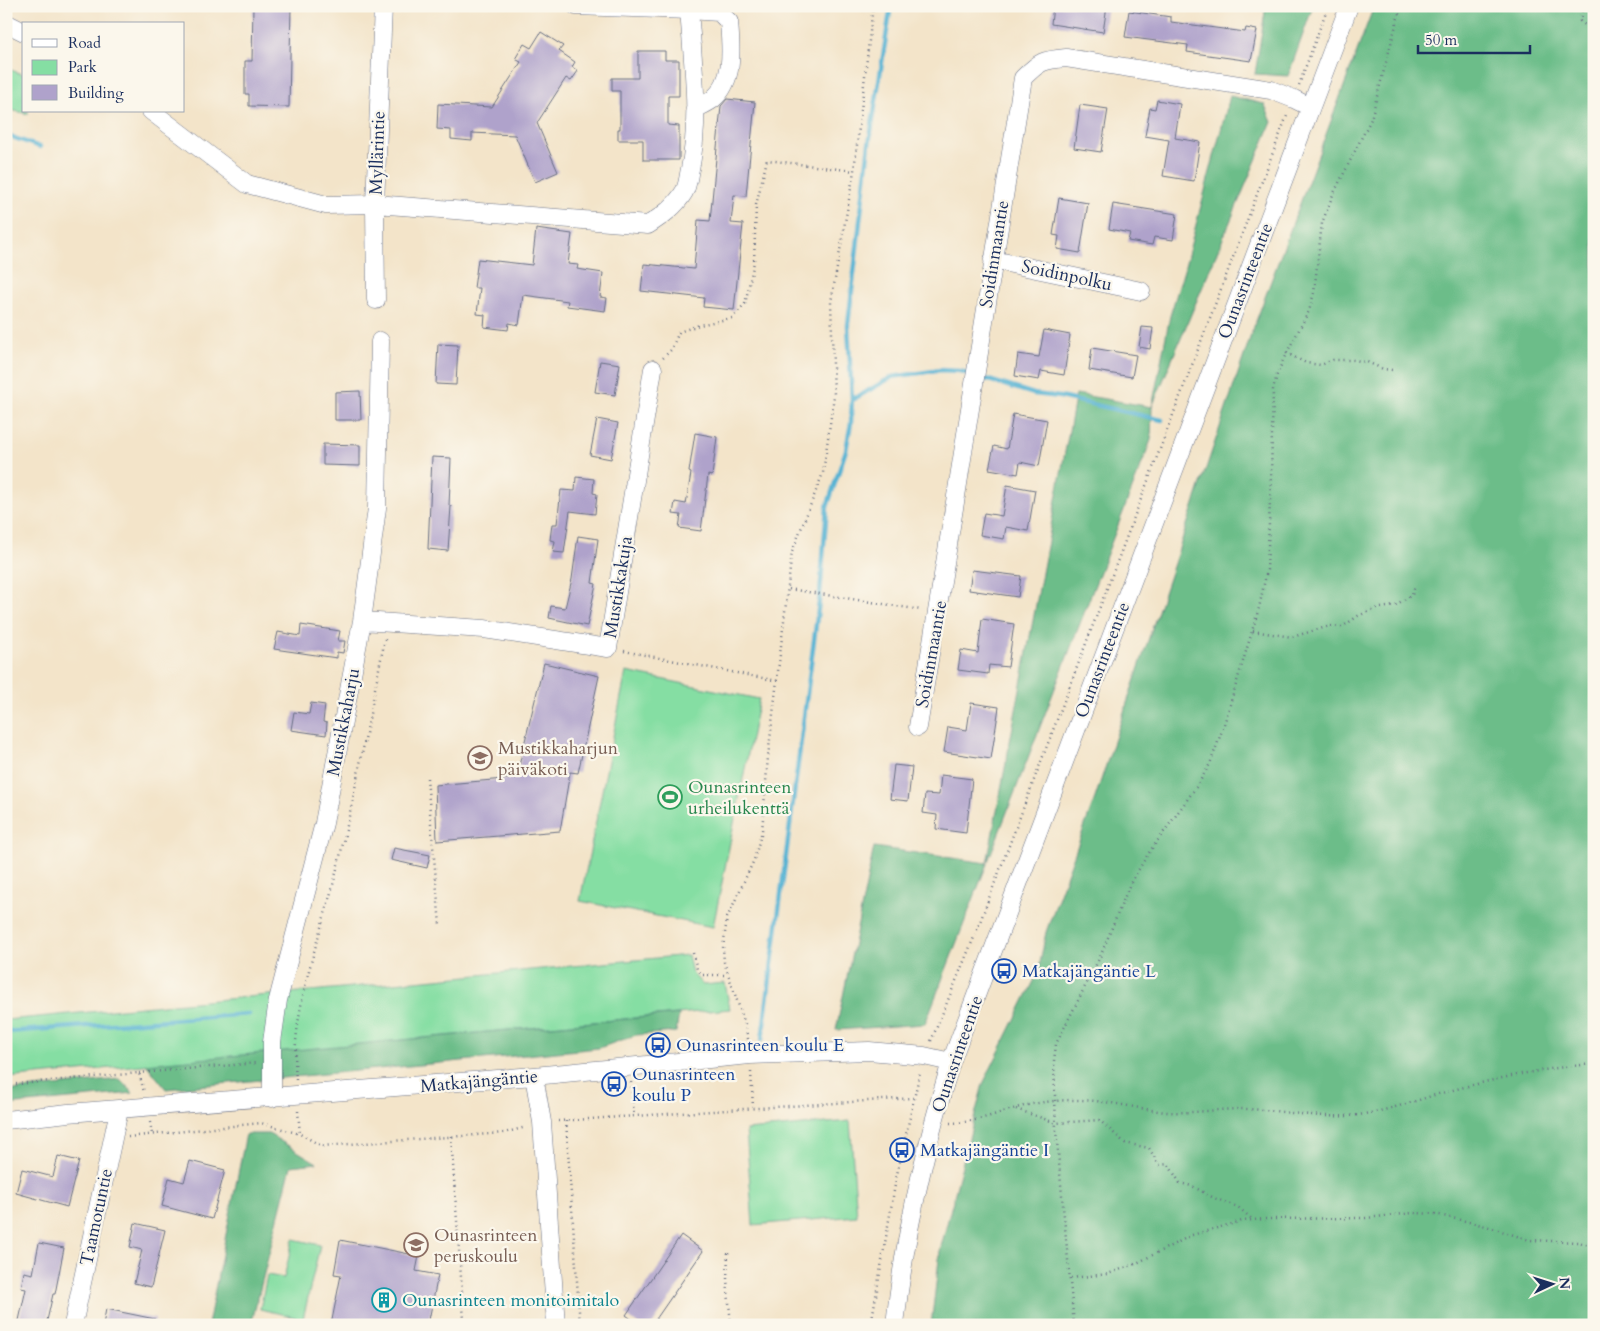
<svg xmlns="http://www.w3.org/2000/svg" width="1600" height="1331" viewBox="0 0 1600 1331" font-family="Cardo,serif">
  <style>
    .green { fill: #85dea3; stroke: #508680 }
    .forest { fill: #6cbd89; stroke: #447674 }
    .lines { fill: none; stroke-linecap: round; stroke-linejoin: round }
    .stream { stroke: #54b2d3; stroke-width: 4.5 }
    .building { fill: #afa2cb }
    .minor-casing { stroke: #676e83; stroke-width: 19 }
    .path { stroke: #676e83; stroke-width: 2.5; stroke-dasharray: 1 4; stroke-linecap: butt }
    .minor { stroke: #fff; stroke-width: 18 }
    .labels { text-anchor: middle; stroke-width: 4.5; stroke-linejoin: round; paint-order: stroke }
    .street-label { font-size: 18px; fill: #1b2f5e; stroke: #fbf7ec }
    .education-label { font-size: 18px; fill: #785e54; stroke: #fbf7ec; text-anchor: start }
    .leisure-label { font-size: 18px; fill: #27864d; stroke: #fbf7ec; text-anchor: start }
    .transit-label { font-size: 18px; fill: #164399; stroke: #fbf7ec; text-anchor: start }
    .culture-label { font-size: 18px; fill: #0d838f; stroke: #fbf7ec; text-anchor: start }
  </style>
  <rect width="100%" height="100%" fill="#fbf7ec"/>
  <filter id="ink" filterUnits="userSpaceOnUse"><feTurbulence type="fractalNoise" baseFrequency=".02" numOctaves="2"/><feDisplacementMap in="SourceGraphic" scale="10" xChannelSelector="R" yChannelSelector="G"/><feConvolveMatrix kernelMatrix="1 2 1 2 8 2 1 2 1" color-interpolation-filters="sRGB"/></filter>
  <filter id="wash" filterUnits="userSpaceOnUse"><feTurbulence type="fractalNoise" baseFrequency=".0096" numOctaves="4" result="noise"/><feDisplacementMap in="SourceGraphic" scale="20" xChannelSelector="R" yChannelSelector="G"/><feGaussianBlur stdDeviation="1.12" result="paint"/><feColorMatrix in="noise" values="0 0 0 0 0 0 0 0 0 0 0 0 0 0 0 0 0 1.4 0 .05"/><feComposite in="paint" operator="in"/></filter>
  <g filter="url(#wash)">
    <rect width="100%" height="100%" fill="#f3e4c9"/>
    <path class="green" d="M6 68 24 75V111H28V114L6 109Z
      M626 672 759 699 713 927 580 901Z
      M688 955 692 973 703 985 725 983 730 1009 6 1078V1020Z
      M850 1121 857 1216 753 1225 746 1130Z
      M293 1239 320 1245 303 1319 260 1309 267 1275 284 1278Z"/>
    <path class="forest" d="M1266 6H1313L1288 76 1255 74Z
      M1374 6H1594V1325H931L940 1251 983 1084 1038 973 1046 932 1095 798 1252 332Z
      M1230 96 1264 104 1272 122 1152 407 1151 440 925 1024 836 1030 874 847 987 863 1076 394 1152 407 1170 316 1184 270Z
      M679 1014 676 1032 636 1035 599 1048 166 1089 146 1064Z
      M120 1079 133 1093 6 1105V1091Z
      M246 1134H269L317 1163 291 1166 251 1325H208Z"/>
    <g class="lines">
      <path class="stream" d="M6 135 40 147
        M979 377 1034 394 1060 397 1162 420
        M852 400 892 377 940 370 960 371 972 375
        M6 1032 249 1014
        M762 1040 820 594 827 507 846 450 851 423 852 400 848 325 869 144 891 6"/>
    </g>
    <g id="blocks">
      <path class="building" d="M253 6H291L289 107 249 106V94H245V61H252Z
        M1053 6H1107L1103 32 1051 24Z
        M1129 11 1171 17V22L1245 32 1246 28 1257 30 1251 61 1187 52 1188 45 1125 37Z
        M541 32 563 46 559 51 575 62 572 67 578 71 571 81 566 78 537 123 558 172 535 182 515 135 472 133V141L451 139V130L437 129 438 104 492 107 521 62 515 59 524 44 531 48Z
        M638 51H665V60H679V96H668V125L679 126V160H643V140H618V129H620V91H612V78H638Z
        M727 99 755 102 746 196 734 195 731 223 743 224 734 310 703 307 704 298 641 291 644 264 694 269 698 220 710 221 721 106Z
        M1157 100 1180 104 1175 138 1200 142 1194 181 1163 176 1169 140 1145 136 1150 108 1155 109Z
        M1080 105 1108 109 1101 152 1074 148Z
        M1059 198 1088 203 1080 253 1057 249 1059 236 1053 235Z
        M1113 204 1177 214 1173 240 1154 237 1152 245 1128 241 1130 233 1109 229Z
        M536 229 572 234 568 264 578 265 577 269 603 273 600 297 607 298 605 311 567 306 568 301 523 295 519 325 509 323 508 330 484 327 485 315 477 314 480 288H474L478 259 532 265Z
        M1142 327 1153 328 1150 349 1139 347Z
        M1044 330 1070 335 1064 375 1041 371 1039 380 1015 376 1018 354 1039 357Z
        M438 344 458 345 456 385 436 384Z
        M1092 348 1136 355 1132 377 1089 370Z
        M600 361 620 364 615 395 595 392Z
        M360 391 361 420H335V392Z
        M1013 414 1047 420 1039 466 1020 462 1018 474 989 469 994 446 1007 449Z
        M597 419 618 423 611 459 590 455Z
        M695 433 717 437 712 476 708 475 701 531 679 528 681 515 673 514 675 502 686 504 691 473 689 472Z
        M323 444 360 445V466L323 465Z
        M432 457 451 458 449 506H451L448 551 428 549Z
        M576 477 594 479 593 493 597 494 595 514 570 511 564 553 553 552 555 541 550 540 552 524H557L561 490 575 491Z
        M1007 485 1035 490 1028 531 1006 527 1004 539 980 535 984 513 1002 516Z
        M578 536 598 539 592 583 596 584 587 626 549 618 551 606 565 608 572 579Z
        M972 570 1021 576 1018 597 969 590Z
        M982 619 1014 624 1008 667 989 665 988 674 958 670 961 650 978 653Z
        M301 625 340 631 338 641H345L343 653 337 652V658L274 649 278 632 300 636Z
        M544 663 599 676 578 773 570 772 560 831 437 841 435 785 516 778Z
        M311 703 325 705 323 722 327 723 326 735 291 730 294 712 309 714Z
        M971 703 999 707 991 759 944 752 948 727 967 730Z
        M894 765 912 767 908 801 890 799Z
        M941 775 972 779 966 833 936 829 937 815 923 813 925 794 939 795Z
        M394 848 430 855 427 868 391 860Z
        M58 1156 79 1161 67 1207 16 1193 22 1169 53 1177Z
        M190 1161 225 1170 212 1219 162 1206 169 1178 184 1182Z
        M135 1223 165 1230 151 1287 134 1283 142 1250 130 1247Z
        M681 1235 703 1251 652 1325H639L626 1315Z
        M340 1240 419 1256 416 1271 438 1275 428 1325H331L341 1275 334 1274Z
        M39 1243 64 1248 55 1294H53L46 1325H18L26 1289 21 1288 24 1272 33 1274Z
        M106 1309 155 1319 154 1325H103Z"/>
    </g>
  </g>
  <g filter="url(#ink)">
    <use href="#blocks" fill-opacity="0" stroke="#676e83" stroke-width="1"/>
    <g class="lines">
      <g class="minor-casing">
        <path id="minor" d="M689 10 719 12 729 22C731 48 735 80 713 99 708 103 701 106 695 109
          M6 23 24 32
          M151 111 247 184 326 205 375 204 648 225C662 216 675 207 684 192 687 187 688 180 689 174 701 121 693 64 689 10L576 6
          M993 260 1141 291
          M376 300 375 204 383 6
          M362 621 484 629 608 648 653 369
          M918 727C955 511 987 294 1023 78 1040 61 1043 60 1066 58L1271 90 1294 99 1310 107
          M534 1076 542 1122 556 1325
          M272 1098V1042L278 1000 324 823 362 621 377 508 380 341
          M6 1120 68 1113 534 1076 750 1055 869 1051 924 1056 951 1062
          M73 1325 119 1110
          M895 1325C904 1236 925 1148 951 1062L1349 6"/>
      </g>
      <path class="path" d="M1583 6 1580 21 1594 32
        M1299 85 1328 6
        M1286 353 1306 363 1321 365 1333 360H1353L1367 362 1383 369 1393 370
        M663 358 671 350 679 332 699 325 732 318 745 304 754 262 756 205 767 160 854 171
        M789 589 921 610
        M1253 631 1292 637 1330 626 1342 627 1358 616 1374 609 1394 606 1412 595 1415 586
        M624 651 778 681
        M427 778 440 925
        M693 953 697 969 703 975H728
        M748 1039 745 1024 724 962 723 948 727 918 754 860 762 831 768 757 792 552 823 473 834 396 831 302 854 171 873 6
        M931 1041 975 935 1288 113
        M751 1072 753 1107
        M139 1073 257 1063
        M296 1080C290 1011 320 939 336 873 355 795 369 717 385 639
        M631 1082 634 1115
        M6 1085 139 1073 144 1092
        M1016 1109 1056 1123 1099 1120 1125 1143 1149 1148 1159 1165 1168 1164 1180 1183 1192 1186 1214 1198 1238 1207 1253 1220
        M298 1111 300 1134
        M558 1121 913 1098
        M566 1121 580 1325
        M150 1122 152 1134
        M950 1123C975 1123 997 1113 1020 1107 1038 1102 1058 1100 1076 1100 1104 1100 1131 1107 1158 1111 1186 1115 1214 1109 1241 1109 1280 1109 1319 1120 1358 1115 1386 1111 1412 1102 1438 1094 1490 1080 1540 1068 1594 1064
        M451 1136 464 1320
        M128 1137 261 1123 300 1134 322 1146 504 1133 526 1127
        M728 1253 727 1279 731 1325
        M1071 1278 1108 1274 1135 1264 1192 1235 1242 1221 1265 1219 1366 1218 1413 1213 1435 1214 1486 1226 1529 1240 1578 1242 1594 1246
        M871 1325 896 1179 920 1072
        M1074 1325 1056 1130 1054 1061 1056 1044 1100 957 1130 884 1148 854 1197 786 1210 764 1223 728 1259 608 1267 570 1271 477 1273 390 1277 375 1284 358 1309 311 1314 293 1322 223 1332 197 1371 119 1401 6"/>
      <use href="#minor" class="minor"/>
    </g>
  </g>
  <defs>
    <g id="school-ring" transform="scale(1.25)"><circle r="9.5" fill="#fbf7ec" stroke="#8d6e63" stroke-width="1.5"/><path d="M0-5L7-2L0 1L-7-2ZM-4 1L0 2.5L4 1V4Q0 6-4 4Z" fill="#8d6e63"/></g>
    <g id="stadium-ring" transform="scale(1.25)"><circle r="9.5" fill="#fbf7ec" stroke="#2e9e5b" stroke-width="1.5"/><path d="M0-5a6.5 5 0 1 0 0 10a6.5 5 0 1 0 0-10ZM-3.5-1.8h7v3.6h-7Z" fill="#2e9e5b"/></g>
    <g id="bus-ring" transform="scale(1.25)"><circle r="9.5" fill="#fbf7ec" stroke="#1a4fb4" stroke-width="1.5"/><path d="M-5-6H5V4H4V6H2V4H-2V6H-4V4H-5ZM-3.5-4V0h7V-4ZM-3.5 1.2v1.5H-2V1.2ZM2 1.2v1.5H3.5V1.2Z" fill="#1a4fb4"/></g>
    <g id="building-ring" transform="scale(1.25)"><circle r="9.5" fill="#fbf7ec" stroke="#0f9aa8" stroke-width="1.5"/><path d="M-4-6H4V6H1V3H-1V6H-4ZM-2.5-4.3h1.7v1.8h-1.7ZM.8-4.3h1.7v1.8H.8ZM-2.5-1h1.7V.8h-1.7ZM.8-1h1.7V.8H.8Z" fill="#0f9aa8"/></g>
  </defs>
  <g fill-rule="evenodd">
    <use href="#school-ring" x="480" y="758"/>
    <use href="#stadium-ring" x="670" y="797"/>
    <use href="#bus-ring" x="1004" y="971"/>
    <use href="#bus-ring" x="658" y="1045"/>
    <use href="#bus-ring" x="614" y="1084"/>
    <use href="#bus-ring" x="902" y="1150"/>
    <use href="#school-ring" x="416" y="1245"/>
    <use href="#building-ring" x="384" y="1300"/>
  </g>
  <g class="labels">
    <g class="street-label">
      <text transform="translate(377 153) rotate(-88)" y="6">Myllärintie</text>
      <text transform="translate(994 254) rotate(-81)" y="6">Soidinmaantie</text>
      <text transform="translate(1067 275) rotate(12)" y="6">Soidinpolku</text>
      <text transform="translate(1245 281) rotate(-69)" y="6">Ounasrinteentie</text>
      <text transform="translate(618 587) rotate(-81)" y="6">Mustikkakuja</text>
      <text transform="translate(931 654) rotate(-80)" y="6">Soidinmaantie</text>
      <text transform="translate(1102 660) rotate(-69)" y="6">Ounasrinteentie</text>
      <text transform="translate(343 722) rotate(-79)" y="6">Mustikkaharju</text>
      <text transform="translate(957 1054) rotate(-71)" y="6">Ounasrinteentie</text>
      <text transform="translate(479 1081) rotate(-5)" y="6">Matkajängäntie</text>
      <text transform="translate(96 1217) rotate(-78)" y="6">Taamotuntie</text>
    </g>
    <g class="education-label">
      <text x="498" y="754">Mustikkaharjun<tspan x="498" dy="21">päiväkoti</tspan></text>
      <text x="434" y="1241">Ounasrinteen<tspan x="434" dy="21">peruskoulu</tspan></text>
    </g>
    <g class="leisure-label">
      <text x="688" y="793">Ounasrinteen<tspan x="688" dy="21">urheilukenttä</tspan></text>
    </g>
    <g class="transit-label">
      <text x="1022" y="977">Matkajängäntie L</text>
      <text x="676" y="1051">Ounasrinteen koulu E</text>
      <text x="632" y="1080">Ounasrinteen<tspan x="632" dy="21">koulu P</tspan></text>
      <text x="920" y="1156">Matkajängäntie I</text>
    </g>
    <g class="culture-label">
      <text x="402" y="1306">Ounasrinteen monitoimitalo</text>
    </g>
  </g>
  <rect width="1600" height="1331" fill="none" stroke="#fbf7ec" stroke-width="25"/>
  <rect x="22" y="22" width="162" height="90" fill="#fbf7ec" stroke="#a1a7b3"/>
  <rect x="32" y="39" width="25" height="8" fill="#ffffff" stroke="#a1a7b3"/>
  <text x="68" y="48" font-size="15" fill="#1b2f5e">Road</text>
  <rect x="32" y="60" width="25" height="15" fill="#85dea3" stroke="#a1a7b3"/>
  <text x="68" y="72" font-size="15" fill="#1b2f5e">Park</text>
  <rect x="32" y="85" width="25" height="15" fill="#afa2cb" stroke="#a1a7b3"/>
  <text x="68" y="98" font-size="15" fill="#1b2f5e">Building</text>
  <g transform="translate(1552 1284) rotate(86)" stroke="#fbf7ec" stroke-width="4" paint-order="stroke">
  <path d="M0-4L9 19L0 12L-9 19Z" fill="#1b2f5e"/>
  <text y="-8" font-size="14" font-weight="bold" text-anchor="middle" fill="#1b2f5e">N</text>
  </g>
  <path d="M1418 45v8h112v-8" fill="none" stroke="#1b2f5e" stroke-width="2.5"/>
  <text x="1425" y="45" font-size="15" fill="#1b2f5e" stroke="#fbf7ec" stroke-width="4" paint-order="stroke">50 m</text>
</svg>
